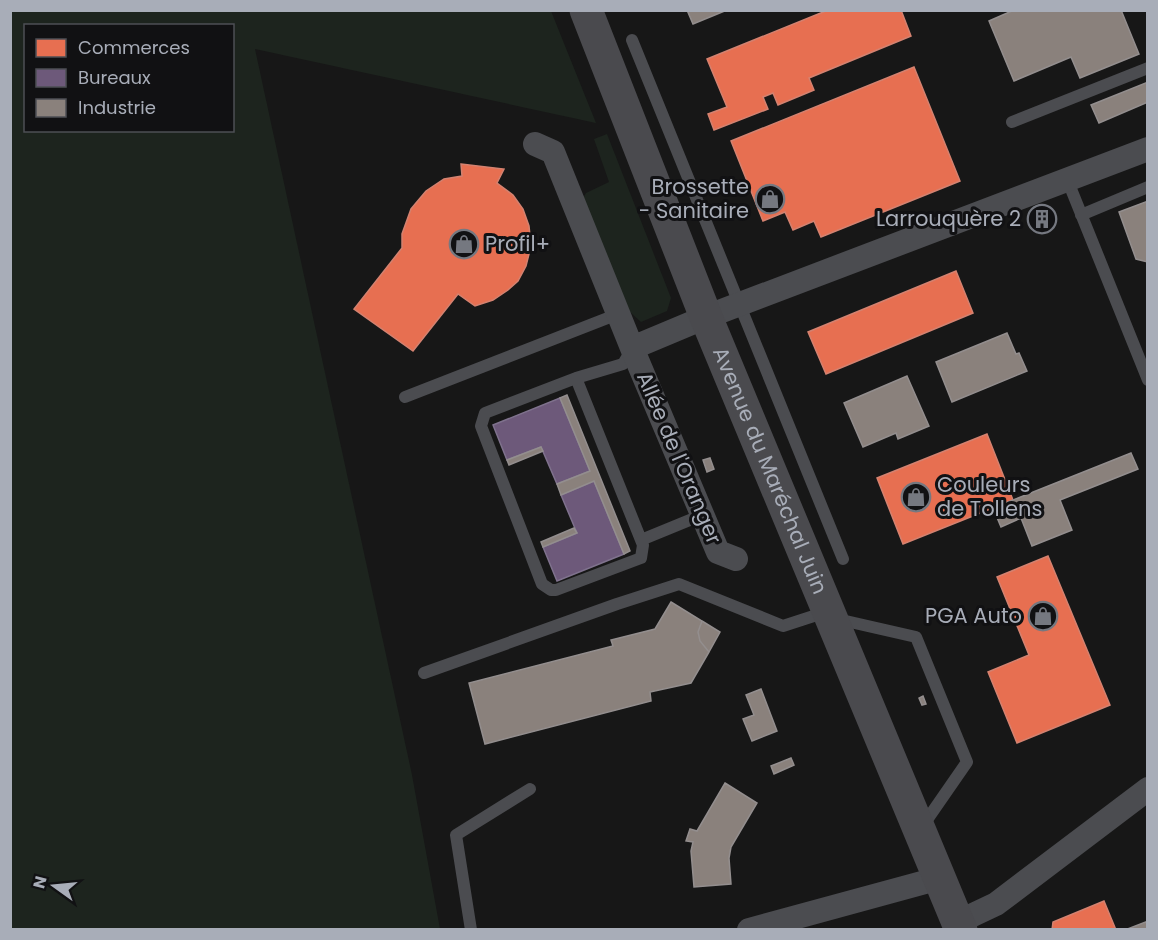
<svg xmlns="http://www.w3.org/2000/svg" width="1158" height="940" viewBox="0 0 1158 940" font-family="Poppins,sans-serif">
  <style>
    .green { fill: #1d241e; fill-rule: evenodd }
    .shops { fill: #e76f51; stroke: #d48270; stroke-width: 1.5 }
    .offices { fill: #6d597a; stroke: #7f728d; stroke-width: 1.5 }
    .industry { fill: #8a817c; stroke: #938e8e; stroke-width: 1.5 }
    .lines { fill: none; stroke-linecap: round; stroke-linejoin: round }
    .lane { stroke: #4b4c50; stroke-width: 12 }
    .street { stroke: #4b4c50; stroke-width: 24 }
    .secondary { stroke: #4a4a4e; stroke-width: 33 }
    .labels { text-anchor: middle; stroke-width: 6; stroke-linejoin: round; paint-order: stroke }
    .poi-label { font-size: 21px; fill: #a8adb8; stroke: #111113; text-anchor: end }
    .street-label { font-size: 21px; fill: #a8adb8; stroke: #111113 }
  </style>
  <rect width="100%" height="100%" fill="#171717"/>
  <path class="green" d="M10 11H551L596 123 255 49 412 775 440 929H11ZM26 26H232V130H26Z
    M607 134 671 298 667 311 641 322 630 312 582 200 586 193 609 182 594 139Z"/>
  <path class="shops" d="M828 10H901L911 36 809 78 814 90 778 105 773 93 763 97 768 109 714 130 708 114 727 107 707 59Z
    M914 67 960 181 821 237 814 221 793 230 785 212 763 221 731 141Z
    M461 164 504 169 497 183 513 195 523 209 529 226 531 246 526 266 518 281 508 290 493 300 475 306 458 294 413 351 354 309 402 248V234L411 209 426 191 444 179 462 176Z
    M956 271 973 313 826 374 808 332Z
    M987 434 1013 500 903 544 877 478Z
    M1048 556 1110 705 1017 743 988 672 1029 655 997 577Z
    M1104 901 1116 930H1052L1053 922Z"/>
  <path class="offices" d="M560 398 590 471 557 484 541 447 507 460 493 425Z
    M594 481 624 554 557 581 543 547 577 533 561 495Z"/>
  <path class="industry" d="M687 10H727L693 24Z
    M1014 10H1121L1139 54 1080 78 1071 57 1014 81 989 21Z
    M1148 82V102L1099 123 1091 105Z
    M1148 201V262L1136 259 1119 212Z
    M1046 210 1051 222 1039 227 1034 216Z
    M1007 333 1016 354 1019 353 1027 371 952 402 936 362Z
    M907 376 929 426 898 439 896 433 863 447 844 403Z
    M567 395 630 551 624 554 594 481 561 495 557 484 590 471 560 398Z
    M541 447 543 451 509 465 507 460Z
    M1131 453 1138 469 1060 500 1072 530 1032 546 1021 518 1001 527 993 508Z
    M710 458 714 469 707 472 703 460Z
    M574 528 577 533 543 547 541 542Z
    M671 602 702 621 698 632 700 641 709 652 691 683 650 692 651 701 485 744 469 683 613 646 611 640 655 629Z
    M702 621 720 632 709 652 700 641 698 632Z
    M761 689 777 731 752 741 743 719 754 715 746 695Z
    M923 696 926 704 922 705 919 698Z
    M791 758 794 765 774 774 771 766Z
    M725 783 757 803 731 847 729 858 731 884 694 887 691 851 693 842 686 841 690 829 697 831Z
    M1148 921V930H1125Z"/>
  <g class="lines">
    <path class="lane" d="M632 40 843 559
      M1012 122 1148 68
      M1067 179 1148 380
      M1081 215 1148 187
      M576 378 485 413 481 426 542 584 551 590H556L641 558 643 545 576 378 623 364 632 349
      M405 397 618 314
      M641 540 702 515
      M837 619 916 637 967 762 922 827
      M424 673 617 604 679 584 783 626 826 612
      M471 930 456 835 530 789"/>
    <path class="street" d="M535 144 553 152 632 348
      M736 559 718 552 632 348 706 317 1148 149
      M958 922 996 904 1148 789
      M749 930 940 878"/>
    <path class="secondary" id="s1" d="M586 10 706 317 961 930"/>
  </g>
  <defs>
    <g id="shop-ring" transform="scale(1.5)"><circle r="9.5" fill="#111113" stroke="#757880" stroke-width="1.5"/><path d="M-5-2.5h2.3a2.7 3.5 0 0 1 5.4 0H5L5.5 6h-11ZM-1.5-2.5h3a1.5 2.3 0 0 0-3 0Z" fill="#757880"/></g>
    <g id="building-ring" transform="scale(1.5)"><circle r="9.5" fill="#111113" stroke="#757880" stroke-width="1.5"/><path d="M-4-6H4V6H1V3H-1V6H-4ZM-2.5-4.3h1.7v1.8h-1.7ZM.8-4.3h1.7v1.8H.8ZM-2.5-1h1.7V.8h-1.7ZM.8-1h1.7V.8H.8Z" fill="#757880"/></g>
  </defs>
  <g fill-rule="evenodd">
    <use href="#shop-ring" x="770" y="199"/>
    <use href="#building-ring" x="1042" y="219"/>
    <use href="#shop-ring" x="464" y="244"/>
    <use href="#shop-ring" x="916" y="497"/>
    <use href="#shop-ring" x="1043" y="616"/>
  </g>
  <g class="labels">
    <g class="poi-label">
      <text x="749" y="194">Brossette<tspan x="749" dy="24">- Sanitaire</tspan></text>
      <text x="1021" y="226">Larrouquère 2</text>
      <text x="485" y="251" text-anchor="start">Profil+</text>
      <text x="937" y="492" text-anchor="start">Couleurs<tspan x="937" dy="24">de Tollens</tspan></text>
      <text x="1022" y="623">PGA Auto</text>
    </g>
    <g class="street-label">
      <text transform="translate(679 458) rotate(67)" y="7">Allée de l'Oranger</text>
      <text dy="7" stroke="none"><textPath href="#s1" startOffset="496">Avenue du Maréchal Juin</textPath></text>
    </g>
  </g>
  <rect width="1158" height="940" fill="none" stroke="#a8adb8" stroke-width="24"/>
  <rect x="24" y="24" width="210" height="108" fill="#111113" stroke="#4d4f55" stroke-width="1.5"/>
  <rect x="36" y="39" width="30" height="18" fill="#e76f51" stroke="#4d4f55" stroke-width="1.5"/>
  <text x="78" y="54" font-size="18" fill="#a8adb8">Commerces</text>
  <rect x="36" y="69" width="30" height="18" fill="#6d597a" stroke="#4d4f55" stroke-width="1.5"/>
  <text x="78" y="84" font-size="18" fill="#a8adb8">Bureaux</text>
  <rect x="36" y="99" width="30" height="18" fill="#8a817c" stroke="#4d4f55" stroke-width="1.5"/>
  <text x="78" y="114" font-size="18" fill="#a8adb8">Industrie</text>
  <g transform="translate(54 886) rotate(285)" stroke="#111113" stroke-width="4.5" paint-order="stroke">
  <path d="M0-4.5L10 22L0 15L-10 22Z" fill="#a8adb8"/>
  <text y="-9" font-size="16" font-weight="bold" text-anchor="middle" fill="#a8adb8">N</text>
  </g>
</svg>
